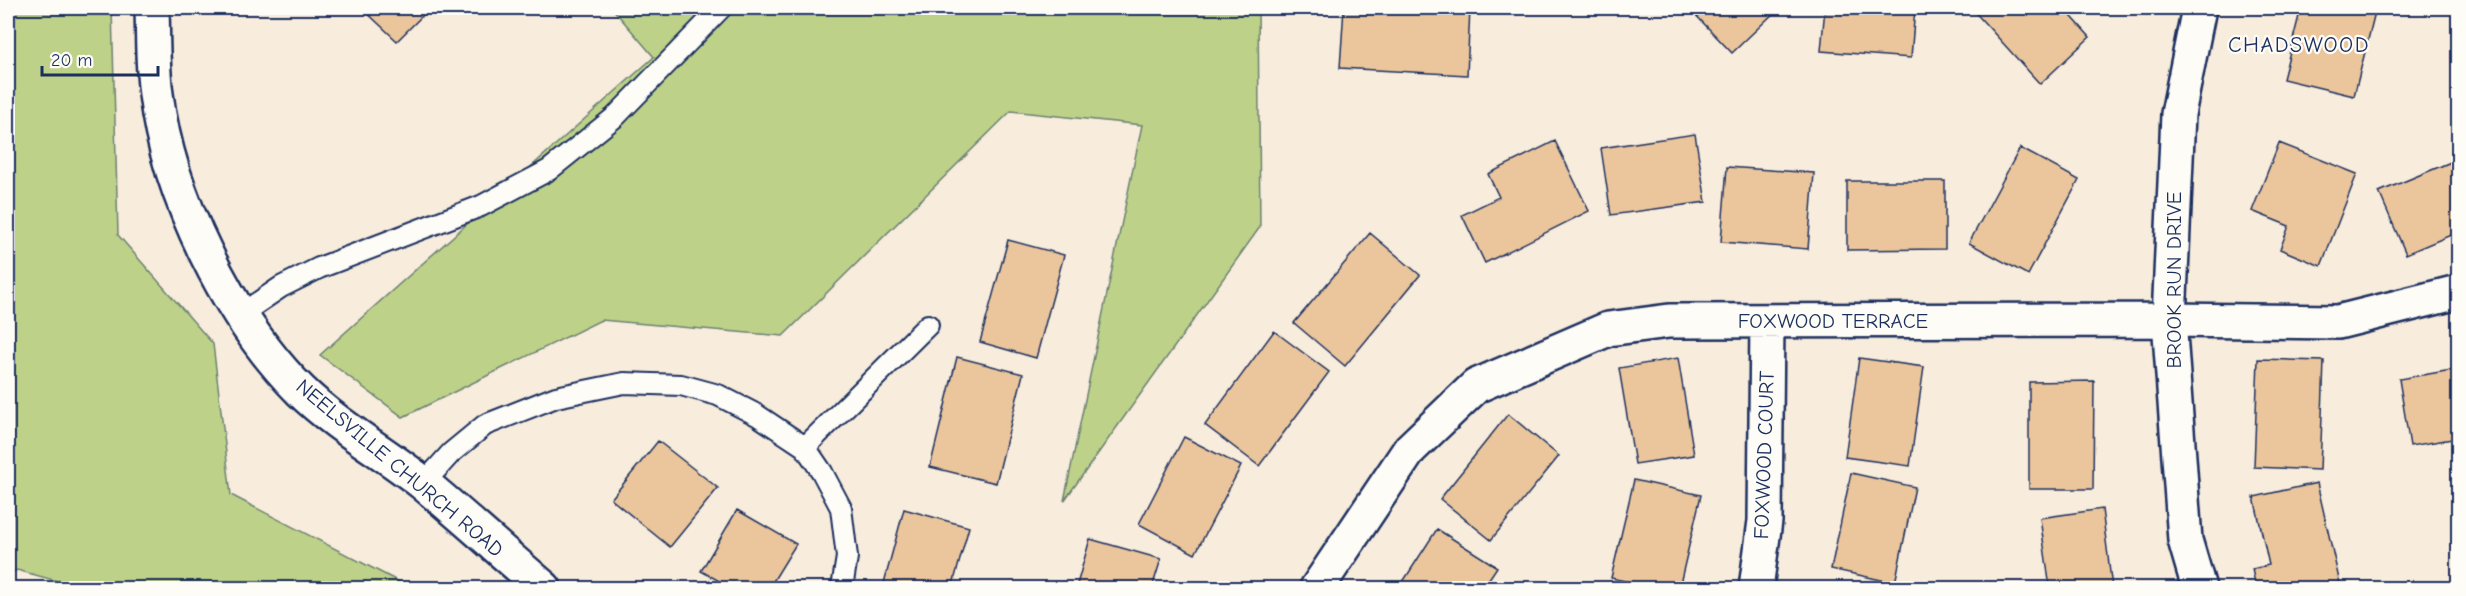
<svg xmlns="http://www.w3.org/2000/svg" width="2466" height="596" viewBox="0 0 2466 596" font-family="'Comic Neue',sans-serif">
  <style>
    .green { fill: #bdd288; stroke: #6c8073; stroke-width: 1.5 }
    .building { fill: #ebc69c; stroke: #1b2f5e; stroke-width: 1.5 }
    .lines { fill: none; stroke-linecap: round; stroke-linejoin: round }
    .service-casing { stroke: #1b2f5e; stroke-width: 24 }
    .minor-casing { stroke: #1b2f5e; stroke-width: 38 }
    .service { stroke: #fdfcf7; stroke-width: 20 }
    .minor { stroke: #fdfcf7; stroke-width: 33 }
    .labels { text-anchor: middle; stroke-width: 4.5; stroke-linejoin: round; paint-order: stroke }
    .street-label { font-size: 21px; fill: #1b2f5e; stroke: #fdfcf7 }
    .neighbourhood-label { font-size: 22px; letter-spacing: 1.5px; fill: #1b2f5e; stroke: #fdfcf7 }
  </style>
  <rect width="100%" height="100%" fill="#f8ecdc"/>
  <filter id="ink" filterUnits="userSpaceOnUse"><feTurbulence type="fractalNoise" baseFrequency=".0167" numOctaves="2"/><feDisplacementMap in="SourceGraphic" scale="12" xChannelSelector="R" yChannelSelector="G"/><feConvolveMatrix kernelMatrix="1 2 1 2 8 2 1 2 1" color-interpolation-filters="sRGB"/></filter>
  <g filter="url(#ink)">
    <path class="green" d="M8 8H112L118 235 213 344 231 495 411 588H83L17 570 8 574Z
      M612 8H1258L1260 227 1064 501 1142 125 1011 111 783 336 601 320 403 417 320 355 654 57Z"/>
    <path class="building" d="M362 8H430L397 41Z
      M1344 8H1470L1467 75 1340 68Z
      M1689 8H1779L1732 53Z
      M1825 8H1915L1911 58 1821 51Z
      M1974 8H2064L2090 37 2040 84 1972 9Z
      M2301 8H2376L2354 96 2283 79Z
      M1695 134 1706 202 1611 215 1601 148Z
      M1555 141 1589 211 1485 263 1462 215 1499 197 1488 174Z
      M2279 143 2357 174 2321 266 2280 249 2289 226 2252 211Z
      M2020 148 2079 180 2028 275 1969 243Z
      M2458 159V232L2406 254 2379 192Z
      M1727 167 1814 173 1808 249 1721 242Z
      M1847 181H1945V249L1847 250Z
      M1370 233 1420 275 1345 366 1294 323Z
      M1008 240 1064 255 1036 358 980 342Z
      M1274 331 1329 372 1259 466 1205 425Z
      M957 357 1023 374 996 483 930 467Z
      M1678 358 1694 455 1635 464 1619 368Z
      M1859 358 1924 367 1910 466 1845 457Z
      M2258 359 2324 361 2320 470 2254 467Z
      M2458 369V438L2410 446 2399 379Z
      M2094 381 2093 489H2029V382Z
      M1508 414 1559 456 1491 540 1440 499Z
      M1184 437 1241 466 1195 554 1139 524Z
      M658 441 718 488 670 547 611 499Z
      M1851 473 1915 487 1895 583 1831 569Z
      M1634 480 1701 495 1679 588H1657L1611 578Z
      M2317 483 2341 588H2256L2252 569 2269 565 2254 497Z
      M904 509 969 527 952 588H905L884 583Z
      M2102 509 2112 588H2050L2040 518Z
      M737 510 796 544 769 588H732L701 571Z
      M1437 529 1497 567 1483 588H1399Z
      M1090 539 1161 559 1152 588H1076Z"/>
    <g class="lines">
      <g class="service-casing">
        <path id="service" d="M241 314 281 287 319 268 481 206 549 170 615 117 721 8
          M805 447 928 325
          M423 484 451 453 485 425 556 397 624 383 681 385 718 395 757 415 805 447 822 472 841 508 847 557 842 588"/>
      </g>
      <g class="minor-casing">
        <path id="minor" d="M152 8C153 36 152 65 156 94 168 195 229 319 301 391 338 427 384 452 424 484 465 518 504 554 544 588
          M2199 8 2178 114 2169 320 2185 540 2199 588
          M1317 588 1410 449 1476 386 1608 329 1669 321 2169 320 2338 322 2458 292
          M1756 588 1765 521 1767 321"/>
      </g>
      <use href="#service" class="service"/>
      <use href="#minor" class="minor"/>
    </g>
  </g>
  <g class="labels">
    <g class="street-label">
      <text transform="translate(2174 280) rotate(-90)" y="7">BROOK RUN DRIVE</text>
      <text x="1833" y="328">FOXWOOD TERRACE</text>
      <text transform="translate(1764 455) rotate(-88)" y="7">FOXWOOD COURT</text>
      <text transform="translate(400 468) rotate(40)" y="7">NEELSVILLE CHURCH ROAD</text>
    </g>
    <g class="neighbourhood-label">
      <text x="2299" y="52">CHADSWOOD</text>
    </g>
  </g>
  <rect width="2466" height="596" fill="none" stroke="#fdfcf7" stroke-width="30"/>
  <rect x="15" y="15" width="2436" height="566" fill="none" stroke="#1b2f5e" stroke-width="2" filter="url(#ink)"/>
  <path d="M42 66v9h116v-9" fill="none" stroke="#1b2f5e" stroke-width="3"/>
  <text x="51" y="66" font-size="18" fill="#1b2f5e" stroke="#fdfcf7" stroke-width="4.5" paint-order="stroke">20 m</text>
</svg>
